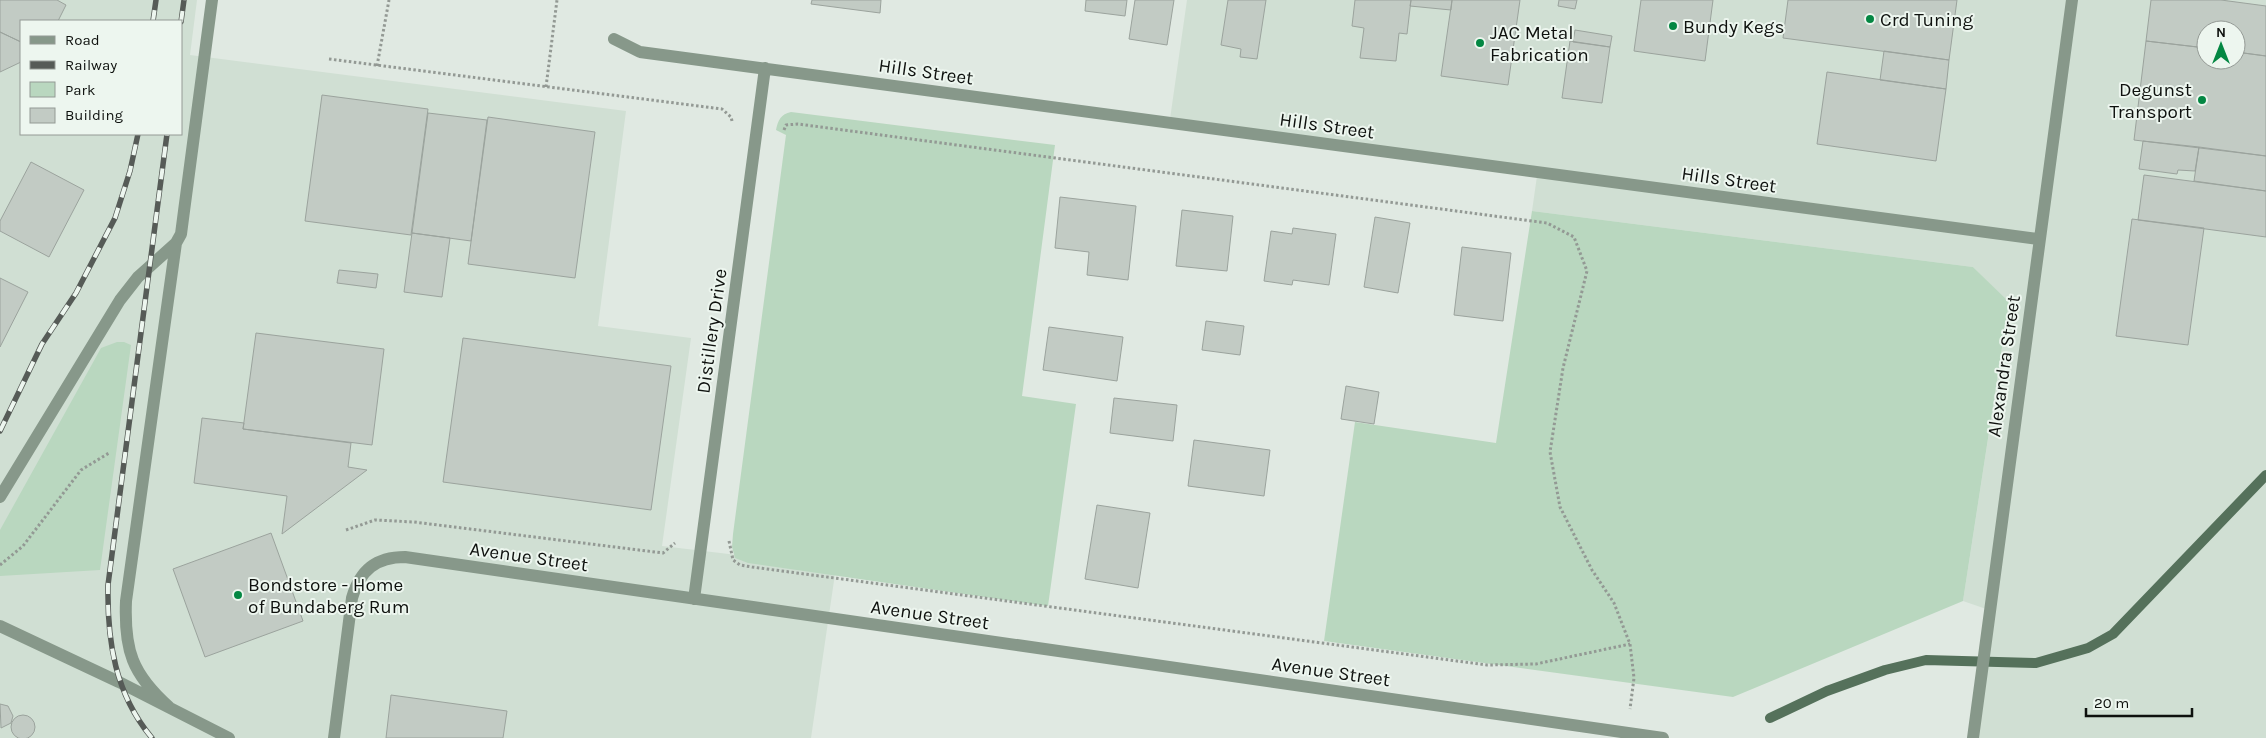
<svg xmlns="http://www.w3.org/2000/svg" width="2266" height="738" viewBox="0 0 2266 738" font-family="Karla,sans-serif">
  <style>
    .built { fill: #d0dfd3; fill-rule: evenodd }
    .green { fill: #b9d7bf }
    .lines { fill: none; stroke-linecap: round; stroke-linejoin: round }
    .stream { stroke: #55715b; stroke-width: 10 }
    .building { fill: #c2cbc4; stroke: #9ba39d }
    .path { stroke: #939994; stroke-width: 3; stroke-dasharray: 2.5 2.5; stroke-linecap: butt }
    .minor { stroke: #87988a; stroke-width: 12 }
    .rail-casing { stroke: #565b57; stroke-width: 5.5 }
    .rail { stroke: #edf6ef; stroke-width: 4; stroke-dasharray: 11; stroke-linecap: butt }
    .poi-dot { fill: #048743; stroke: #edf6ef; stroke-width: 2 }
    .labels { text-anchor: middle; stroke-width: 4; stroke-linejoin: round; paint-order: stroke }
    .poi-label { font-size: 19px; fill: #0e110e; stroke: #edf6ef; text-anchor: start }
    .street-label { font-size: 19px; fill: #0e110e; stroke: #edf6ef }
  </style>
  <rect width="100%" height="100%" fill="#e0e9e2"/>
  <path class="built" d="M0 0H197L190 55 626 111 598 326 691 338 662 546 836 567 811 738H0ZM21 21H181V134H21Z
    M1187 0H2266V738H1976L1992 611 1963 601 2009 303 1973 267 1532 211 1538 169 1170 119ZM2206 30H2236V60H2206Z"/>
  <path class="green" d="M791 112 1055 145 1022 396 1076 404 1048 606 748 563 735 558 732 547 733 534 786 135 776 130C778 120 781 114 791 112Z
    M1532 211 1973 267 2009 302 1963 601 1733 697 1324 641 1355 422 1496 443Z
    M117 342H124L131 345 100 570 0 576V530L101 348Z"/>
  <g class="lines">
    <path class="stream" d="M1770 718 1827 691 1885 670 1926 660 2036 663 2088 648 2113 634 2266 475"/>
  </g>
  <path class="building" d="M0 0H57L66 5 58 21H21V42L0 32Z
    M812 0H881L880 13 811 4Z
    M1086 0H1127L1125 16 1085 11Z
    M1135 0H1174L1167 45 1129 39Z
    M1228 0H1266L1257 59 1240 57 1241 49 1221 45Z
    M1355 0H1411L1407 34 1399 33 1396 61 1360 58 1364 28 1352 26Z
    M1411 0H1452L1451 10 1410 6Z
    M1452 0H1520L1508 85 1441 76Z
    M1559 0H1577L1575 9 1558 6Z
    M1641 0H1713L1705 61 1634 51Z
    M1788 0H1957L1949 60 1783 38Z
    M2151 0H2221L2266 6V56L2236 52V30H2206V48L2146 41Z
    M1575 30 1612 36 1610 47 1573 42Z
    M0 32 21 42V62L0 72Z
    M1570 41 1610 47 1602 103 1562 98Z
    M2146 41 2206 48V60H2236V52L2266 56V156L2134 140Z
    M1884 51 1949 60 1946 89 1880 80Z
    M1827 72 1946 89 1936 161 1817 144Z
    M322 95 428 109 411 235 305 221Z
    M428 113 487 120 471 241 412 233Z
    M488 117 595 132 575 278 468 264Z
    M2143 141 2199 147 2195 171 2178 170 2177 174 2139 169Z
    M2199 147 2266 156V191L2194 181Z
    M31 162 84 190 49 257 0 231V221Z
    M2144 175 2266 191V237L2138 220Z
    M1060 197 1136 206 1128 280 1087 275 1089 252 1055 248Z
    M1182 210 1233 216 1227 271 1176 266Z
    M1375 217 1410 223 1398 293 1364 287Z
    M2132 219 2204 228 2188 345 2116 336Z
    M1293 228 1336 234 1329 285 1293 280 1292 285 1264 281 1271 231 1292 234Z
    M412 233 450 238 442 297 404 292Z
    M1462 247 1511 253 1503 321 1454 315Z
    M339 270 378 274 376 288 337 283Z
    M0 278 28 292 0 347Z
    M1206 321 1244 326 1240 355 1202 350Z
    M1049 327 1123 337 1117 381 1043 370Z
    M256 333 384 349 372 445 243 429Z
    M463 338 671 366 651 510 443 482Z
    M1346 386 1379 392 1374 424 1341 419Z
    M1114 398 1177 405 1173 441 1110 433Z
    M202 418 244 423 243 429 351 443 348 467 367 470 282 534 287 496 194 483Z
    M1194 440 1270 450 1264 496 1188 486Z
    M1097 505 1150 513 1138 588 1085 579Z
    M271 533 303 621 205 657 173 569Z
    M391 695 507 711 503 738H386Z
    M0 704 8 706 13 716 11 723 1 728Z
    M11 727a12 12 0 1 1 24 0a12 12 0 1 1-24 0Z"/>
  <g class="lines">
    <path class="path" d="M329 59 722 109 731 117 732 121
      M377 66 389 0
      M546 87 557 0
      M784 130 786 125 798 124 1547 223 1574 237 1587 271 1563 368 1550 452 1560 507 1592 570 1614 603 1630 644 1634 678 1630 709
      M346 530 375 520 414 522 663 553 675 543
      M729 541 733 560 740 565 752 567 1487 665 1536 664 1630 644
      M0 565 23 546 81 470 109 453"/>
    <path class="minor" d="M614 39 640 52 2038 239
      M0 497 120 300 138 277 176 243
      M694 599 765 68
      M0 626 119 682 229 738
      M169 707C132 674 124 650 126 601L176 243 181 234 184 211 212 0
      M334 738 352 598C360 570 376 557 405 557L1663 738
      M1973 738 2072 0"/>
    <g class="rail-casing">
      <path id="rail" d="M153 21 156 0
        M181 22 184 0
        M0 431 42 344 76 293 115 218 130 171 138 134
        M152 738C115 694 107 641 108 585L167 134"/>
    </g>
    <use href="#rail" class="rail"/>
  </g>
  <g class="poi-dot">
    <circle cx="1870" cy="19" r="5"/>
    <circle cx="1673" cy="26" r="5"/>
    <circle cx="1480" cy="43" r="5"/>
    <circle cx="2202" cy="100" r="5"/>
    <circle cx="238" cy="595" r="5"/>
  </g>
  <g class="labels">
    <g class="poi-label">
      <text x="1880" y="26">Crd Tuning</text>
      <text x="1683" y="33">Bundy Kegs</text>
      <text x="1490" y="39">JAC Metal<tspan x="1490" dy="22">Fabrication</tspan></text>
      <text x="2192" y="96" text-anchor="end">Degunst<tspan x="2192" dy="22">Transport</tspan></text>
      <text x="248" y="591">Bondstore - Home<tspan x="248" dy="22">of Bundaberg Rum</tspan></text>
    </g>
    <g class="street-label">
      <text transform="translate(926 71) rotate(8)" y="7">Hills Street</text>
      <text transform="translate(1327 125) rotate(8)" y="7">Hills Street</text>
      <text transform="translate(1729 179) rotate(8)" y="7">Hills Street</text>
      <text transform="translate(711 331) rotate(-82)" y="7">Distillery Drive</text>
      <text transform="translate(2003 366) rotate(-82)" y="7">Alexandra Street</text>
      <text transform="translate(529 556) rotate(8)" y="7">Avenue Street</text>
      <text transform="translate(930 614) rotate(8)" y="7">Avenue Street</text>
      <text transform="translate(1331 671) rotate(8)" y="7">Avenue Street</text>
    </g>
  </g>
  <rect x="20" y="20" width="162" height="115" fill="#edf6ef" stroke="#949a95"/>
  <rect x="30" y="36" width="25" height="8" fill="#87988a" stroke="#949a95"/>
  <text x="65" y="45" font-size="15" fill="#0e110e">Road</text>
  <rect x="30" y="61" width="25" height="8" fill="#565b57" stroke="#949a95"/>
  <text x="65" y="70" font-size="15" fill="#0e110e">Railway</text>
  <rect x="30" y="82" width="25" height="15" fill="#b9d7bf" stroke="#949a95"/>
  <text x="65" y="95" font-size="15" fill="#0e110e">Park</text>
  <rect x="30" y="108" width="25" height="15" fill="#c2cbc4" stroke="#949a95"/>
  <text x="65" y="120" font-size="15" fill="#0e110e">Building</text>
  <g transform="translate(2221 45)"><circle r="24" fill="#edf6ef" stroke="#949a95"/>
  <path d="M0-4L9 19L0 12L-9 19Z" fill="#048743"/>
  <text y="-8" font-size="14" font-weight="bold" text-anchor="middle" fill="#0e110e">N</text>
  </g>
  <path d="M2086 708v8h106v-8" fill="none" stroke="#0e110e" stroke-width="2.5"/>
  <text x="2094" y="708" font-size="15" fill="#0e110e" stroke="#edf6ef" stroke-width="4" paint-order="stroke">20 m</text>
</svg>
